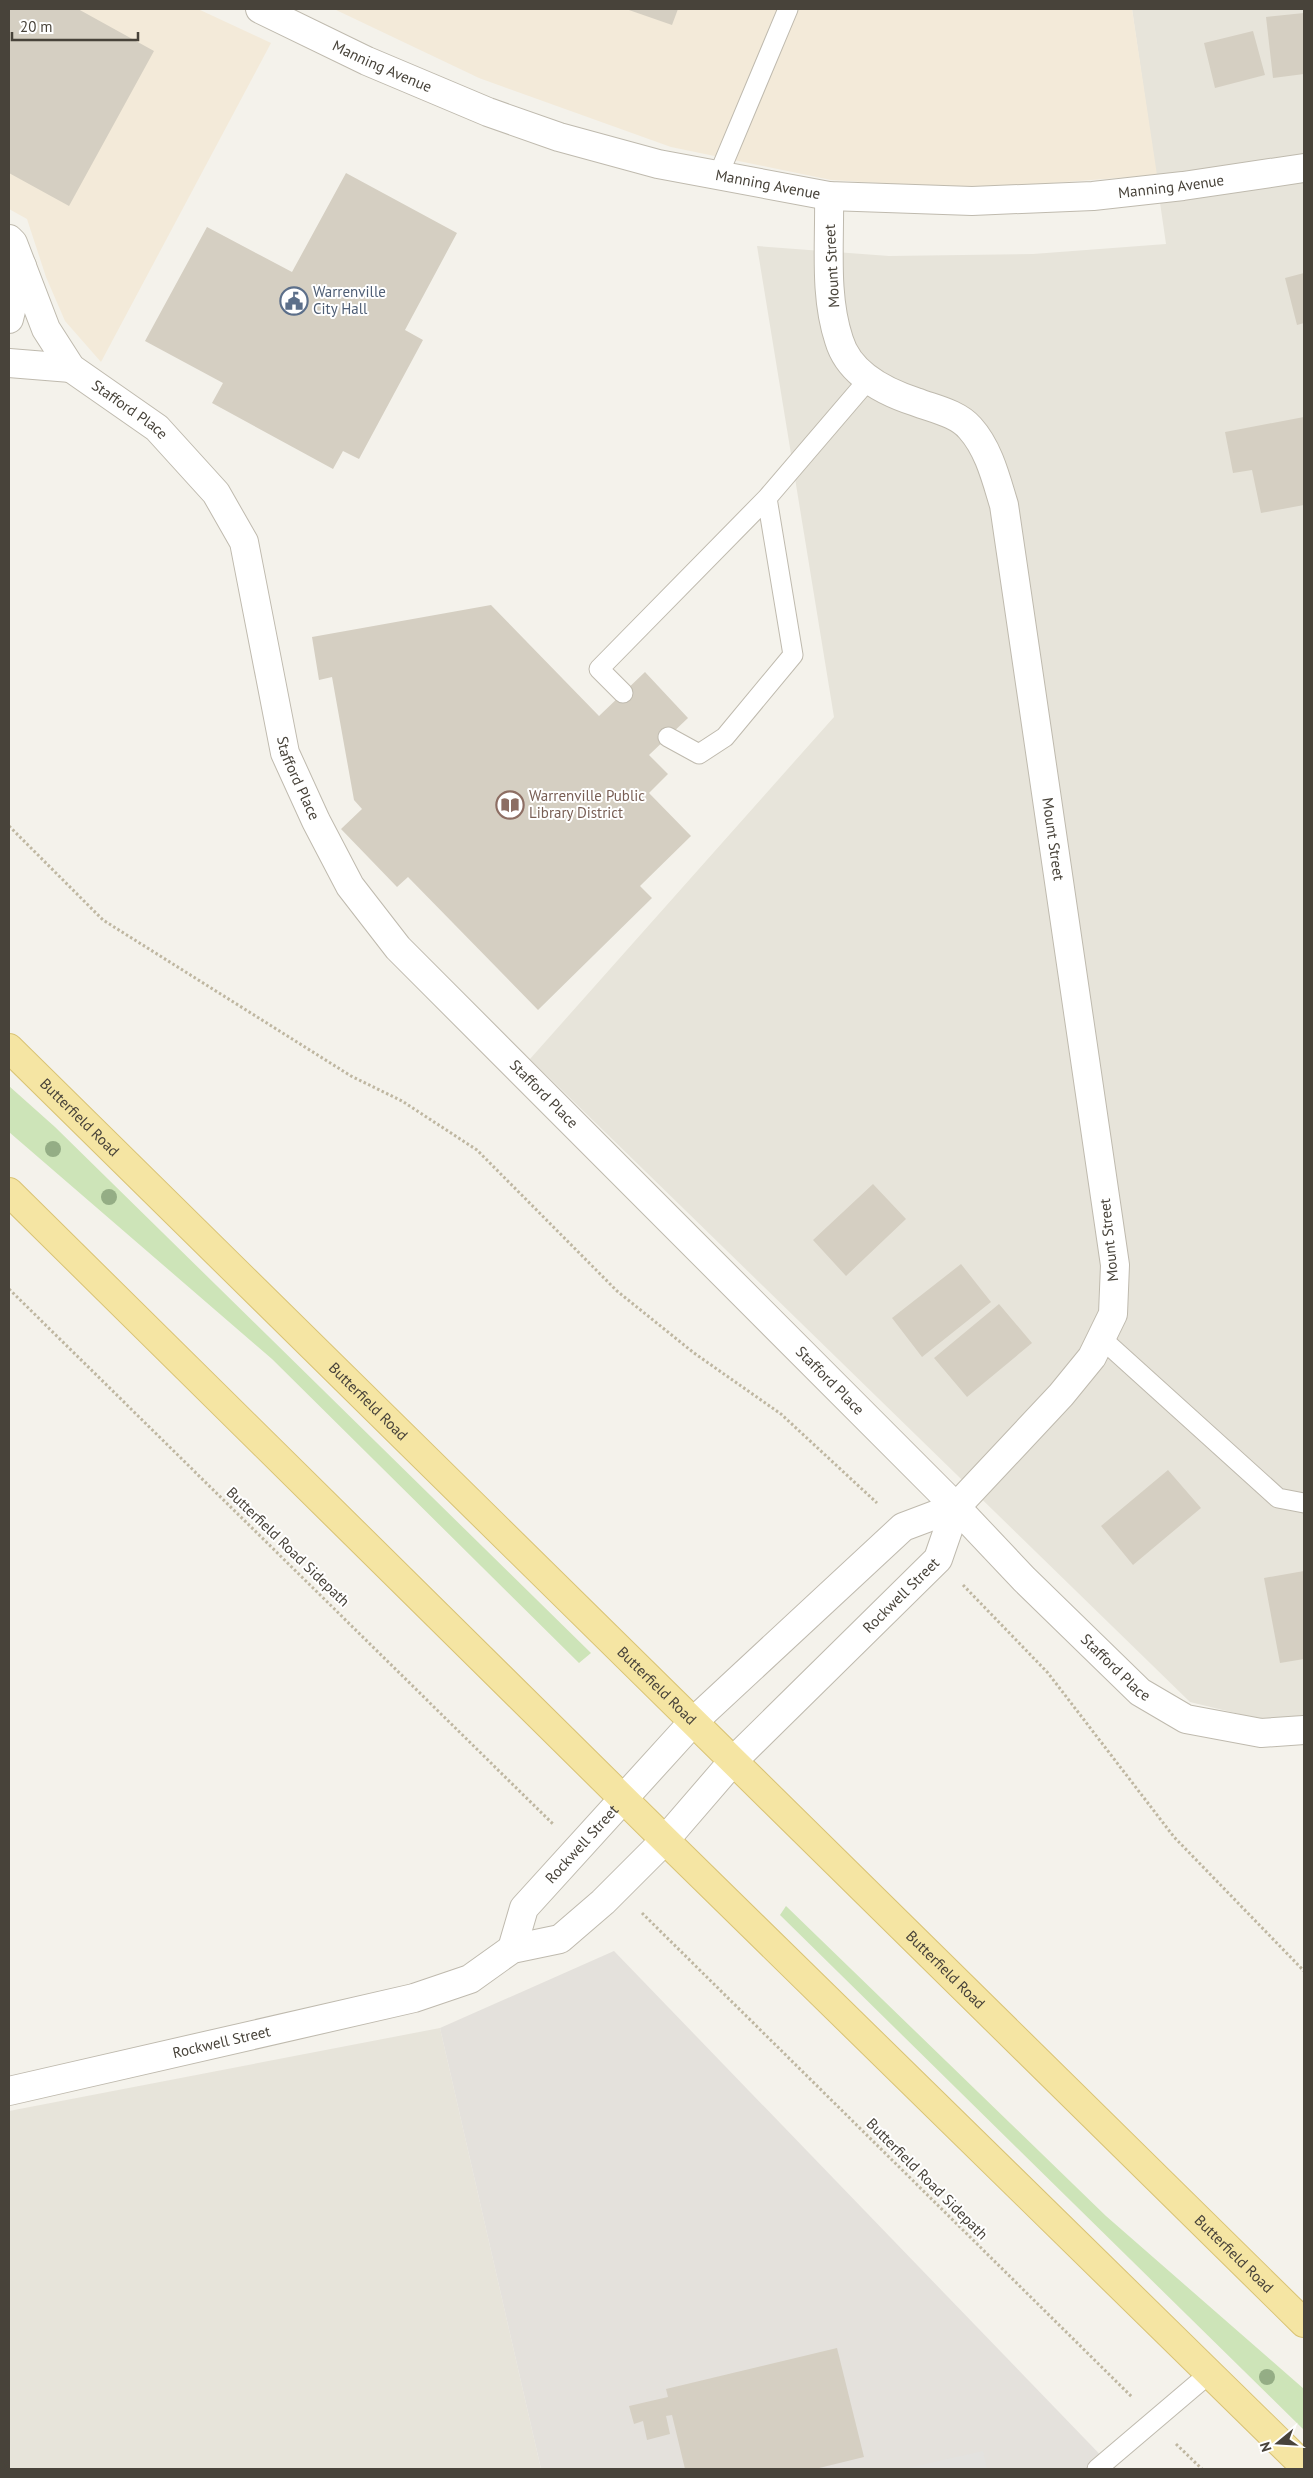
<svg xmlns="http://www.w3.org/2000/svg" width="1313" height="2478" viewBox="0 0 1313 2478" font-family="'PT Sans',sans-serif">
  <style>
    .residential { fill: #e7e4da }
    .commercial { fill: #f3ead9 }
    .industrial { fill: #e4e1dc }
    .green { fill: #cde4b8 }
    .parking { fill: #e3e2df }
    .building { fill: #d5cfc2 }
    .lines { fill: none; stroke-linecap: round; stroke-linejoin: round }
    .lane-casing { stroke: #bfbaae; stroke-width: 21 }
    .street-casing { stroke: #bfbaae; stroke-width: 30 }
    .primary-casing { stroke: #d9c374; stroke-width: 30 }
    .path { stroke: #bfb7a1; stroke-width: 3; stroke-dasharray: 2.5 2.5; stroke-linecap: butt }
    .lane { stroke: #fff; stroke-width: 19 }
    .street { stroke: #fff; stroke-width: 28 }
    .primary { stroke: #f5e5a3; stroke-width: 28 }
    .tree { fill: #94ad85 }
    .labels { text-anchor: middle; stroke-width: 4; stroke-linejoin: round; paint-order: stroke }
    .street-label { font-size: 15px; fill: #48433a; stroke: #fff }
    .service-label { font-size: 15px; fill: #4e5e75; stroke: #fff; text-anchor: start }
    .education-label { font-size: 15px; fill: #785e54; stroke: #fff; text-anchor: start }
  </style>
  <rect width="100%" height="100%" fill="#f4f2eb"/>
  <path class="residential" d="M1132 9H1304V1718L1264 1720 1190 1702 530 1059 834 717 757 246 889 256 1033 254 1166 244Z
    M440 2028 541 2469H9V2111Z"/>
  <path class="commercial" d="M9 9H198L271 43 101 362 65 321 46 277 27 219 9 209Z
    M334 9H1132L1157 175 974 189 831 180 671 147 479 78Z"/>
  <path class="industrial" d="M614 1951 1114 2469H541L440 2028Z"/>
  <path class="green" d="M9 1086 55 1127 591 1653 579 1663 272 1359 9 1132Z
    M786 1906 1106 2216 1304 2389V2430L780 1915Z"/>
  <path class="parking" d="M983 2451 987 2469H903Z"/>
  <path class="building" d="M9 9H78L154 51 69 206 9 173Z
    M626 9H678L672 25Z
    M1304 13V74L1273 78 1266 17Z
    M1253 31 1265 75 1215 88 1204 43Z
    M346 173 457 233 405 330 423 340 359 459 343 451 333 469 212 403 223 383 145 341 207 227 292 272Z
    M1304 273V323L1297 325 1285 278Z
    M1304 417V505L1261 513 1252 470 1233 473 1225 432Z
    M491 605 599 716 645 672 688 718 649 755 668 774 649 793 691 836 640 886 652 898 538 1010 408 877 397 887 341 829 362 809 354 800 332 677 319 680 312 637Z
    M873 1184 906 1219 846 1276 813 1240Z
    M961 1264 991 1302 922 1357 892 1318Z
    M999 1304 1032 1343 967 1397 934 1358Z
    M1168 1470 1201 1508 1133 1565 1101 1526Z
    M1304 1571V1659L1280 1663 1264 1578Z
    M837 2348 864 2457 815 2469H685L672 2415 666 2416 670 2434 647 2440 643 2421 634 2424 629 2406 668 2397 666 2389Z"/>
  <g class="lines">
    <g class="lane-casing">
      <path id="lane" d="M718 176 788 9
        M767 498 868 380
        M623 693 599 669 767 498 793 655 725 737 699 754 668 737
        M1101 1338 1278 1498 1304 1503
        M1097 2469 1210 2373"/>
    </g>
    <g class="street-casing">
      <g id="street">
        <path id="s1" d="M260 9 367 61 488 112 559 137 658 164 829 196 972 201 1093 196 1183 186 1304 168"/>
        <path id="s2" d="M9 239 13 243 46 329 71 368 157 428 216 493 244 542 285 753 316 821 350 886 398 948 956 1507 1024 1579 1140 1692 1186 1719 1261 1733 1304 1730"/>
        <path d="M9 319 22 266"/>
        <path d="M9 363 71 368"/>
        <path id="s3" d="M512 1949 524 1908 693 1722 903 1527 956 1507"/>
        <path id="s4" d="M9 2091 414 1998 470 1979 512 1949 560 1939 603 1902 665 1840 734 1760 938 1559 956 1507 1061 1395 1092 1357 1113 1314 1115 1265 1004 505C996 479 989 449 970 428 957 413 934 409 916 402 885 392 849 374 839 340 824 295 830 244 829 196"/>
      </g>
    </g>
    <g class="primary-casing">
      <g id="primary">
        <path id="s5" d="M9 1048 1304 2323"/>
        <path d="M9 1192 665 1840 1304 2466"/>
      </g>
    </g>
    <path class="path" d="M9 826 103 920 351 1076 402 1101 477 1150 617 1291 694 1353 781 1414 877 1503
      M9 1289 553 1824
      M963 1585 1048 1673 1174 1837 1304 1971
      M642 1913 1132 2397
      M1176 2444 1202 2469"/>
    <use href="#lane" class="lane"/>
    <use href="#street" class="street"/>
    <use href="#primary" class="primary"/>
  </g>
  <g class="tree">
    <circle cx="53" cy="1149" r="8"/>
    <circle cx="109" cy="1197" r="8"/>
    <circle cx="1267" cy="2377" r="8"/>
  </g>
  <defs>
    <g id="civic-ring" transform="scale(1.4375)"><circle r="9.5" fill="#fff" stroke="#5c6f8a" stroke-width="1.5"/><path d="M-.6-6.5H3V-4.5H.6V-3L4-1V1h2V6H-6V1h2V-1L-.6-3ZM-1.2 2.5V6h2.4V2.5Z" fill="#5c6f8a"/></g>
    <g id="library-ring" transform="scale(1.4375)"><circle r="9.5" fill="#fff" stroke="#8d6e63" stroke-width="1.5"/><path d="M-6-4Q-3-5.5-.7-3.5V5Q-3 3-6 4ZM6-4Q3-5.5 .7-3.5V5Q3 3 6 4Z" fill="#8d6e63"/></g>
  </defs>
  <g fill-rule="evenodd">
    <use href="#civic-ring" x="294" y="301"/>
    <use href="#library-ring" x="510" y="805"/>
  </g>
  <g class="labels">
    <g class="street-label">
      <text dy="5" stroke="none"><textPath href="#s1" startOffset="135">Manning Avenue</textPath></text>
      <text dy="5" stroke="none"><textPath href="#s1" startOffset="540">Manning Avenue</textPath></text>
      <text dy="5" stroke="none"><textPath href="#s1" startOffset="945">Manning Avenue</textPath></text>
      <text transform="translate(832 266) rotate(-93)" y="5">Mount Street</text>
      <text dy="5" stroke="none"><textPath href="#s2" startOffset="216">Stafford Place</textPath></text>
      <text dy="5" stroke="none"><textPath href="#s2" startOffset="636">Stafford Place</textPath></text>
      <text transform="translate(1053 839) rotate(82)" y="5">Mount Street</text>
      <text dy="5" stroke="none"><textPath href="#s2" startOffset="1041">Stafford Place</textPath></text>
      <text dy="5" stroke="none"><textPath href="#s5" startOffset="99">Butterfield Road</textPath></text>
      <text transform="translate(1109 1240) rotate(-96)" y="5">Mount Street</text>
      <text dy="5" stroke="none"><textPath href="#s2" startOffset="1446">Stafford Place</textPath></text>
      <text dy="5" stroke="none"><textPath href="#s5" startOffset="504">Butterfield Road</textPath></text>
      <text transform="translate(288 1547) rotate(44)" y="5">Butterfield Road Sidepath</text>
      <text dy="5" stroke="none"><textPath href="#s4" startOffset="1060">Rockwell Street</textPath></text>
      <text dy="5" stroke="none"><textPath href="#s2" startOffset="1851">Stafford Place</textPath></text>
      <text dy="5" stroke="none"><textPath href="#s5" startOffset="909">Butterfield Road</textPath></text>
      <text dy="5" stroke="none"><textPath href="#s3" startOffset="129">Rockwell Street</textPath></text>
      <text dy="5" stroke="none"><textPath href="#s5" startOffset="1314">Butterfield Road</textPath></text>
      <text dy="5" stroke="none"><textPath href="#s4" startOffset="218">Rockwell Street</textPath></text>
      <text transform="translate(927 2179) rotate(45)" y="5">Butterfield Road Sidepath</text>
      <text dy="5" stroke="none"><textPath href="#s5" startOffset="1719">Butterfield Road</textPath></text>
    </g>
    <g class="service-label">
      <text x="313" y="297">Warrenville<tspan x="313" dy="17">City Hall</tspan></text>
    </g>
    <g class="education-label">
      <text x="529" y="801">Warrenville Public<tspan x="529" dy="17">Library District</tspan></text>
    </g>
  </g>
  <rect width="1313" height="2478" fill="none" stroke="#48433a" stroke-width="20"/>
  <g transform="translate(1278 2443) rotate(252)" stroke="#ffffff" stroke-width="4" paint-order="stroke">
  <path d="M0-4L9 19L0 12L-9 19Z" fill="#48433a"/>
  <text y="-8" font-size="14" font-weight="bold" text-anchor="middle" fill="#48433a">N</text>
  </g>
  <path d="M12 32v8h126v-8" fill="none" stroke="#48433a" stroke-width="2.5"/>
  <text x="20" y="32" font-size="15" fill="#48433a" stroke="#ffffff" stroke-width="4" paint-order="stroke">20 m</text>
</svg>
